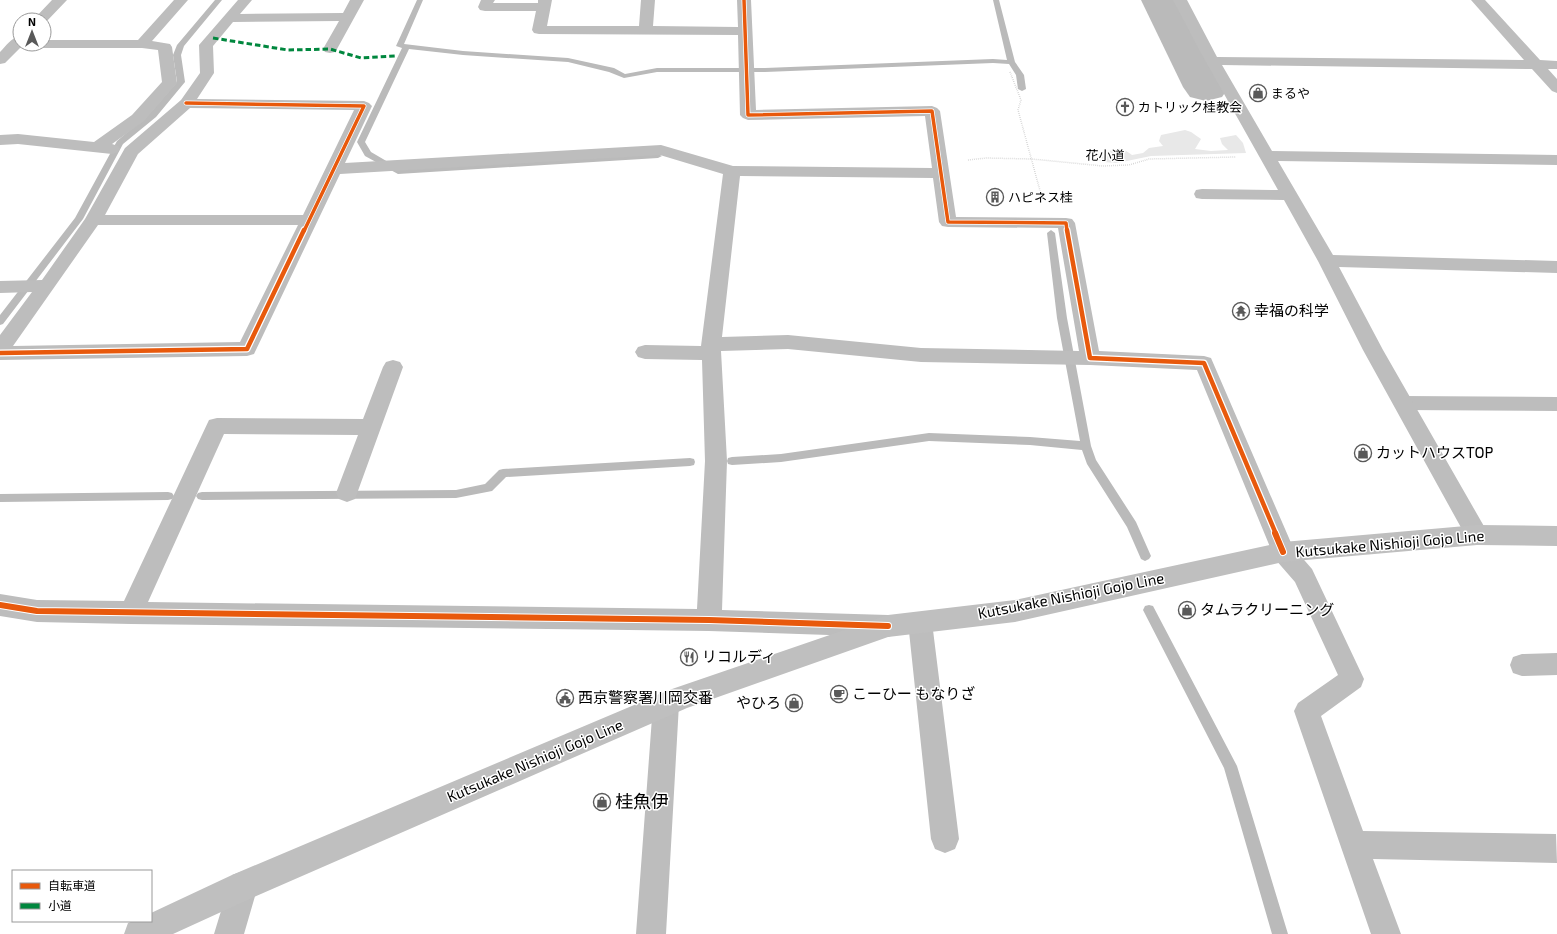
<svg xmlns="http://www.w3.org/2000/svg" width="1557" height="934" viewBox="0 0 1557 934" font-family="'Exo 2','Noto Sans JP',sans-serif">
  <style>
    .green { fill: #e8e8e8 }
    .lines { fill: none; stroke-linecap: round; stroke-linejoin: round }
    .stream { fill: #bababa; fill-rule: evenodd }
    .river { fill: #bababa; fill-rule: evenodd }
    .path { stroke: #b8b8b8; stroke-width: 1.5; stroke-dasharray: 0.5 1.5; stroke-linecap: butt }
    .service { fill: #bdbdbd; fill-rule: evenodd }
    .minor { fill: #bdbdbd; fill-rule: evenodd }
    .secondary { fill: #bfbfbf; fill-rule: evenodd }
    .quiet { stroke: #00873e; stroke-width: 3; stroke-dasharray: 5.5 3; stroke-linecap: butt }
    .cycleway-far2-casing { stroke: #fff; stroke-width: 5 }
    .cycleway-far1-casing { stroke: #fff; stroke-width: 7 }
    .cycleway-casing { stroke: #fff; stroke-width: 8 }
    .cycleway-far2 { stroke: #e8590c; stroke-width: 3.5 }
    .cycleway-far1 { stroke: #e8590c; stroke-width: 4.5 }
    .cycleway { stroke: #e8590c; stroke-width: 6 }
    .labels { text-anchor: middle; stroke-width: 3; stroke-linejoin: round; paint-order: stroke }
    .far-poi-label { font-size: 13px; fill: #000; stroke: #fff; text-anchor: start }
    .far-street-label { font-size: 13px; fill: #000; stroke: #fff }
    .poi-label { font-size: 15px; fill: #000; stroke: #fff; text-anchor: start }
    .street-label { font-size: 15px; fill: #000; stroke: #fff }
    .near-poi-label { font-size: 18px; fill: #000; stroke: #fff; text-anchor: start }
  </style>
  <rect width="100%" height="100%" fill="#fff"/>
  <path class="green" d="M1185 130 1191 132 1201 139 1195 149 1211 151 1228 150 1222 144 1220 138 1236 135 1243 143 1246 153 1151 156 1117 163 1103 162 1099 160C1110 149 1118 144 1132 155L1143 153 1149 148 1163 146 1159 141 1161 135Z"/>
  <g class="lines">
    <path class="stream" d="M215 0H222L184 46 181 55 185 82 156 117 123 144 83 219 3 324 0 325V315L75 218 117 141 150 113 177 82 173 55 177 45Z
      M417 0H423L404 44 463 51 568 58 614 68 625 74 657 68H765L993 59 1007 60 993 0H999L1015 62 1024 75 1026 89 1022 91 1018 89 1016 75 1009 64 993 63 765 72H657L624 78 609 72 568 62 463 55 409 49 365 142 371 152 400 169 658 154 662 156 658 158 398 174 365 156 357 142 402 48 396 46Z
      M1051 230 1055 233 1067 318 1091 446 1096 460 1136 522 1151 556 1149 559 1145 561 1141 559 1127 527 1087 464 1082 450 1030 445 929 441 781 462 732 465 728 464 727 461 728 458 732 457 781 454 929 433 1030 437 1080 441 1057 318 1047 233Z
      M690 458 694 459 695 462 694 465 690 466 506 477 492 491 456 498 202 500 198 499 196 496 198 493 202 492 456 490 485 484 499 470 503 469Z
      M168 492 172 493 174 496 172 499 168 500 0 502V494Z
      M1149 605 1153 606 1237 766 1288 934H1272L1224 768 1143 610 1145 606Z"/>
    <path class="river" d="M1141 0H1181L1229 87 1222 97 1206 101 1190 97 1183 87Z"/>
    <path class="path" d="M1010 72 1021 100 1018 110 1042 198
      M968 160 986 158 1032 159 1103 166 1129 165 1149 159 1236 157"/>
    <path class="service" d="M1403 396 1557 397V411L1403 410 1396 408 1393 403 1396 398Z
      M1283 543 1291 545 1312 569 1364 679 1361 687 1321 716 1363 831 1556 834 1557 863 1373 859 1401 934H1371L1294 711 1298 703 1338 675 1295 582 1275 559 1272 552 1275 545Z
      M920 612 928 615 932 622 959 839 955 849 945 853 935 849 931 839 908 622 912 615Z
      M1557 653V675L1522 676 1513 673 1510 665 1513 657 1522 654Z"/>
    <path class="minor" d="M52 0H67L45 23 44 20H33Z
      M174 0H188L152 41 170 44 172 47 177 83 144 121 112 144 118 146 120 149 118 152 112 154 18 144 0 145V135L18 134 94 142 132 115 162 82 158 50 142 48H20L5 63 0 64V52C6 46 11 38 20 36V44H44V40H138Z
      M238 0H252L240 14 343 13 350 0H364L337 49 335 52 330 53 325 52 323 49 339 21 233 22 213 46 214 73 197 99 364 101 369 103 372 106 345 163 661 145 733 166 932 168 925 116 748 120 743 118 740 115 738 35 539 34 534 33 532 30 536 11H485L480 10 478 7 481 0H495L493 3H538V0H552L547 26H639L641 0H655L653 26 738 27 737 0H751L756 110 932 106 937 108 940 111 956 217 1066 218 1072 219 1075 223 1099 351 1204 356 1211 358 1295 552 1291 559 1283 562 1275 559 1197 370 1090 365 921 362 788 349 721 351 727 461 722 610 888 615 897 618 900 626 897 634 888 637 709 631 131 624 37 622 0 616V594L37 600 124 601 209 420 217 418 363 419 383 367 386 362 393 360 400 362 403 367 355 499 347 502 339 499 336 493 358 435 224 434 148 602 697 609 705 461 702 360 645 359 638 357 635 352 638 347 645 345 701 346 723 174 660 155 340 174 254 354 247 356 0 360V335L32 292 0 293V281L42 280 85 219 125 148 181 100 200 73 199 45ZM190 108 354 110 303 215H105L138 154ZM740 176 933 178 939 222 942 226 948 227 1058 228 1079 351 921 348 788 335 722 337ZM98 225H298L240 342 13 346Z
      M1173 0H1187L1217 57 1524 60 1471 0H1485L1540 60 1557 61V69H1548L1557 79V93L1552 91 1532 69 1222 65 1272 151 1557 155V165L1278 161 1333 255 1557 261V273L1339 267 1383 350 1485 528 1489 535 1485 542 1477 545 1469 542 1363 350 1318 261 1284 200 1202 199 1196 198 1194 194 1196 190 1202 189 1278 190 1201 53Z
      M666 692 675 695 679 704 666 934H636L653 704 657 695Z
      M243 871 254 875 258 886 244 934H214L232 875Z"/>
    <path class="secondary" d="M1477 525 1557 526V546L1477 545 1283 562 1015 622 888 637 687 708 254 897 173 934H124L128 923 133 921H151V913L232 875 672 689 888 615 1015 600 1283 542Z"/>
    <path class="quiet" d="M213 38 288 50 330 49 361 58 395 56"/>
    <g class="cycleway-far2-casing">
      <path id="cycleway-far2" d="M744 0 748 115 932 111 948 222 1066 223 1067 231
        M186 103 364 106 304 231"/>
    </g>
    <g class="cycleway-far1-casing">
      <path id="cycleway-far1" d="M1067 230 1090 358 1204 363 1276 534
        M0 353 247 349 304 230"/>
    </g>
    <g class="cycleway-casing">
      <path id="cycleway" d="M1275 533 1283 552
        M0 605 37 611 709 620 888 626"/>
    </g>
    <use href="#cycleway-far2" class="cycleway-far2"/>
    <use href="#cycleway-far1" class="cycleway-far1"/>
    <use href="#cycleway" class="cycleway"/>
  </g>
  <defs>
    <g id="shop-ring" transform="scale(0.9)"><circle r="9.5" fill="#fff" stroke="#595959" stroke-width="1.5"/><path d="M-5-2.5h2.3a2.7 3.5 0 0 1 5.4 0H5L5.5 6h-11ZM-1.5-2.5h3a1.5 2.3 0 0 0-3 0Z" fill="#595959"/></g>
    <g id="church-ring" transform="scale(0.9)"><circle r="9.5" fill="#fff" stroke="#595959" stroke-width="1.5"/><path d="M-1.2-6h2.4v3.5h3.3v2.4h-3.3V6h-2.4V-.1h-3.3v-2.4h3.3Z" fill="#595959"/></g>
    <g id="building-ring" transform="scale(0.9)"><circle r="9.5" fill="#fff" stroke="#595959" stroke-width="1.5"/><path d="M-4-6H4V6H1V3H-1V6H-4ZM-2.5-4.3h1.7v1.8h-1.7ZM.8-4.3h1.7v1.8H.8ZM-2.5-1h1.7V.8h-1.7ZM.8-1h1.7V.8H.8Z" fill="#595959"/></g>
    <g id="temple-ring" transform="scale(0.9)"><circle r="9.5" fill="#fff" stroke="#595959" stroke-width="1.5"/><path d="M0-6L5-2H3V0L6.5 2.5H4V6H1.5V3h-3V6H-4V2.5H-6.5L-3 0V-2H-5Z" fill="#595959"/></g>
    <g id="restaurant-ring" transform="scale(0.9)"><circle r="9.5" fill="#fff" stroke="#595959" stroke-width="1.5"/><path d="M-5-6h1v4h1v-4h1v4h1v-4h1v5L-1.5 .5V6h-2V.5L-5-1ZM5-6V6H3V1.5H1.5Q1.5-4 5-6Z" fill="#595959"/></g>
    <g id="cafe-ring" transform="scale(0.9)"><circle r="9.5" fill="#fff" stroke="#595959" stroke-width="1.5"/><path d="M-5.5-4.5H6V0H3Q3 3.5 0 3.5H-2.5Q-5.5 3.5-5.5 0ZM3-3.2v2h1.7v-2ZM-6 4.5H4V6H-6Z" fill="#595959"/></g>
    <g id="civic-ring" transform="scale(0.9)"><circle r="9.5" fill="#fff" stroke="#595959" stroke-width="1.5"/><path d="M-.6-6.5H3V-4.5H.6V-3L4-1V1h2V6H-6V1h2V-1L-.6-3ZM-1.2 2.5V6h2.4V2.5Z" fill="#595959"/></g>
  </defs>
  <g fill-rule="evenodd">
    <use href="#shop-ring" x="1258" y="93"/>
    <use href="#church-ring" x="1125" y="107"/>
    <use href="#building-ring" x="995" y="197"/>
    <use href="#temple-ring" x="1241" y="311"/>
    <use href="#shop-ring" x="1363" y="453"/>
    <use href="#shop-ring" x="1187" y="610"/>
    <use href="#restaurant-ring" x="689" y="657"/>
    <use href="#cafe-ring" x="839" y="694"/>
    <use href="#civic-ring" x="565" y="698"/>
    <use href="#shop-ring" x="794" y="703"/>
    <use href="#shop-ring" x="602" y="802"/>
  </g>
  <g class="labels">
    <g class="far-poi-label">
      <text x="1271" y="98">まるや</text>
      <text x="1138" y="112">カトリック桂教会</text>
      <text x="1008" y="202">ハピネス桂</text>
    </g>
    <g class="far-street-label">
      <text transform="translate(1105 155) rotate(1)" y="5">花小道</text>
    </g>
    <g class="poi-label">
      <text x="1254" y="316">幸福の科学</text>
      <text x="1376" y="458">カットハウスTOP</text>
      <text x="1200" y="615">タムラクリーニング</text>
      <text x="702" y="662">リコルディ</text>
      <text x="852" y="699">こーひー もなりざ</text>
      <text x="578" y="703">西京警察署川岡交番</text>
      <text x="781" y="708" text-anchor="end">やひろ</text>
    </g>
    <g class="street-label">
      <text transform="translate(1390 544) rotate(-5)" y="5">Kutsukake Nishioji Gojo Line</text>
      <text transform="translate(1071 596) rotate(-11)" y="5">Kutsukake Nishioji Gojo Line</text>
      <text transform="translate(535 761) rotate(-23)" y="5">Kutsukake Nishioji Gojo Line</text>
    </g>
    <g class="near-poi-label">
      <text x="615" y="808">桂魚伊</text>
    </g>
  </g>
  <rect x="12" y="870" width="140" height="52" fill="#ffffff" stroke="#999999"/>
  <rect x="20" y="883" width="20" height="6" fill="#e8590c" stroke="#999999"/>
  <text x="48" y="890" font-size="12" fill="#000000">自転車道</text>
  <rect x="20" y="903" width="20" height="6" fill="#00873e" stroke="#999999"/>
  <text x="48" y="910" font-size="12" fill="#000000">小道</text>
  <g transform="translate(32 32)"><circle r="19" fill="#ffffff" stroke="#999999"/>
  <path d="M0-3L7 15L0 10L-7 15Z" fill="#595959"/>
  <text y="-6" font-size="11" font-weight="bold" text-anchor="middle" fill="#000000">N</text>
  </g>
</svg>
